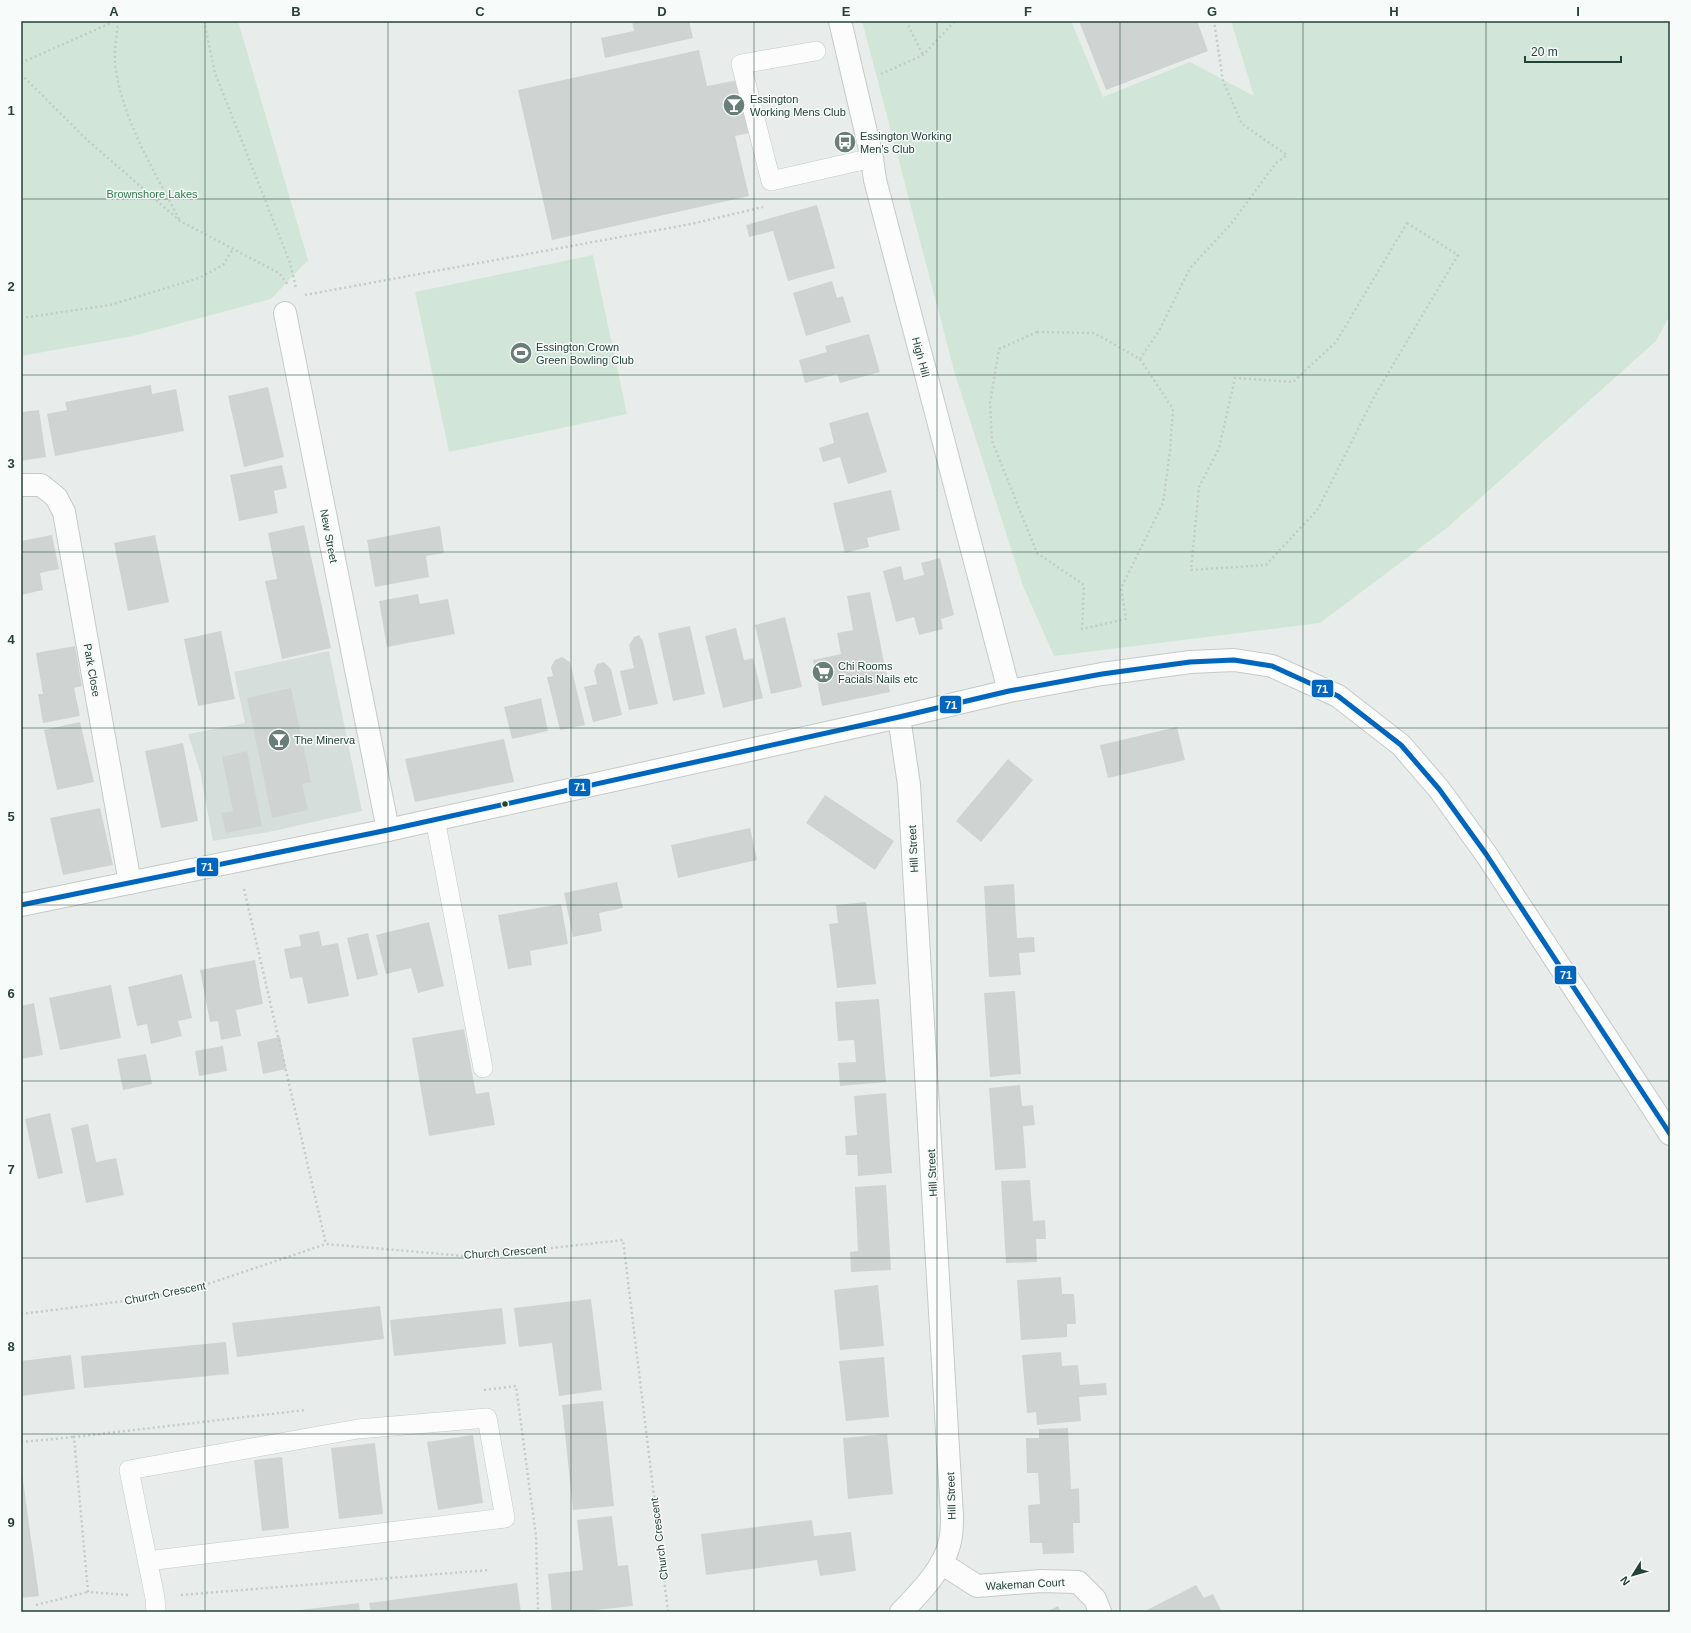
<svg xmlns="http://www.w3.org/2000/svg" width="1691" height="1633" viewBox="0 0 1691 1633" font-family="Arial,sans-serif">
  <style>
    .built { fill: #d6dedb }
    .green { fill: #d1e6d8 }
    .building { fill: #cfd4d2 }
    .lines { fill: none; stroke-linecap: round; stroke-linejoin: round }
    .lane-casing { stroke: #c5cac8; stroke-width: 20 }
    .street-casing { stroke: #c5cac8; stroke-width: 24 }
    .secondary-casing { stroke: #c3cbc8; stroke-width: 24 }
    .path { stroke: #c3ccca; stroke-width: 2.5; stroke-dasharray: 2 3; stroke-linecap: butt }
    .lane { stroke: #fcfcfc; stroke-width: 19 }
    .street { stroke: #fcfcfc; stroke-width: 22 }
    .secondary { stroke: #fcfcfc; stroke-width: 22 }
    .bus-1-casing { stroke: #f7fbf9; stroke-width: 8 }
    .bus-1 { stroke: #0065bd; stroke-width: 5 }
    .grid { fill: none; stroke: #24423a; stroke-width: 1; stroke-opacity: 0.55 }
    .bus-dot { fill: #24423a; stroke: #f7fbf9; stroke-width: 1.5 }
    .labels { text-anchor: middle; stroke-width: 3; stroke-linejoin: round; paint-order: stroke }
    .poi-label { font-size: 11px; fill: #24423a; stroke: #f7fbf9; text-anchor: start }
    .park-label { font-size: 11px; fill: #2d7a4b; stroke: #f7fbf9 }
    .street-label { font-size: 11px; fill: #24423a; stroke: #f7fbf9 }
    .line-badge { stroke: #f7fbf9; stroke-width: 1.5 }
    .badge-label { font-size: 11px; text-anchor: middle; font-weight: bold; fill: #fff }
    .neatline { fill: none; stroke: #24423a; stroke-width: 1.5 }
    .grid-label { font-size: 13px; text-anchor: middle; font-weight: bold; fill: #24423a }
  </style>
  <rect width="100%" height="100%" fill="#e8edeb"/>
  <path class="built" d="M329 651 362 811 269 832 213 841 200 771 188 734 245 723 234 672Z"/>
  <path class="green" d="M21 21H238L308 260 271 299 133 336 21 356Z
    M862 21H1071L1103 97 1190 62 1254 96 1231 21H1670V315L1656 341 1448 527 1320 623 1054 656 1023 586 955 374Z
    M593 255 627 414 449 452 415 292Z"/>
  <path class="building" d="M632 21H689L693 38 605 58 601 38 634 31Z
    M1079 21H1197L1208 51 1106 90Z
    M699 50 707 86 738 80 750 133 735 136 749 196 552 240 518 90Z
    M817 205 835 268 788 281 773 231 749 237 746 225Z
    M832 281 837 298 843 296 851 322 806 336 793 293Z
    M869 334 880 372 840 383 837 374 805 383 799 360 827 352 825 346Z
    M151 385 152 394 176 389 184 431 55 456 47 414 67 410 65 402Z
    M268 387 284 457 244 467 228 396Z
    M39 410 46 457 21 461V412Z
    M868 412 887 472 848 484 840 457 823 462 819 448 834 443 829 423Z
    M282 465 287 488 274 491 278 513 239 521 230 475Z
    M891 490 900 530 867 538 869 547 845 553 833 503Z
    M304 525 331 648 282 659 265 581 277 579 268 533Z
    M440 526 444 553 426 556 429 577 375 587 367 540Z
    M52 535 59 569 40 573 43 590 21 595V541Z
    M155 535 169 602 128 611 114 543Z
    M940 558 954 615 941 619 943 629 919 635 914 617 896 622 883 571 901 566 904 580 924 575 921 563Z
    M870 592 890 692 822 706 813 660 841 654 837 633 853 630 847 596Z
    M418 594 420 604 448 599 455 634 387 647 379 601Z
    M785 617 802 687 771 694 755 625Z
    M690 626 705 694 673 701 658 633Z
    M736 628 744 660 753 658 763 698 723 708 705 636Z
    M221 631 235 699 198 706 184 639Z
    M639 635 643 641 658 704 629 710 620 671 634 668 629 645 634 637Z
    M75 646 82 686 74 688 80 716 43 723 38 694H43L36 653Z
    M562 657 570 662 585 725 560 730 547 677 553 676 551 667 555 660Z
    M604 662 611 669 622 715 593 722 584 687 597 684 594 671 597 664Z
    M291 688 311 782 302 784 308 810 272 818 247 698Z
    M541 698 548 731 512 739 504 707Z
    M80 722 94 782 57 790 44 730Z
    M1177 727 1185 760 1108 778 1100 745Z
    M504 739 514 782 415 802 405 759Z
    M183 743 198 821 161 828 145 751Z
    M247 751 262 826 226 833 221 813 233 811 222 757Z
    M1008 759 1033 780 981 842 956 821Z
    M825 795 894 841 875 870 806 823Z
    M100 808 113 865 63 875 50 818Z
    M750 828 757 860 678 878 671 845Z
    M617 882 623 908 599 913 602 931 573 937 564 893Z
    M1014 884 1017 938 1034 937 1035 952 1019 953 1021 975 989 977 984 886Z
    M866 902 876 984 837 988 829 924 838 923 836 905Z
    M561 904 568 944 530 951 532 965 508 969 498 915Z
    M429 922 444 986 418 993 411 968 386 974 376 935Z
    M319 931 322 946 338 943 349 996 308 1004 302 977 290 979 284 949 301 946 299 935Z
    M368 933 378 975 357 980 347 938Z
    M255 960 263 1004 236 1010 241 1036 221 1040 218 1021 210 1022 200 970Z
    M182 974 192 1018 178 1021 182 1036 151 1044 147 1024 137 1026 128 987Z
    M111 985 121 1038 60 1050 49 998Z
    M1015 991 1021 1074 990 1077 984 993Z
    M879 999 886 1082 840 1086 838 1063 856 1062 854 1040 838 1041 835 1002Z
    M34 1003 43 1055 21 1059V1006Z
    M464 1029 476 1094 489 1092 495 1125 429 1136 412 1038Z
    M280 1037 286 1069 263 1074 257 1042Z
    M223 1046 227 1071 199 1076 195 1051Z
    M146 1054 152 1084 123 1090 117 1059Z
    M1020 1085 1022 1106 1033 1105 1035 1125 1023 1126 1026 1168 995 1170 989 1088Z
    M886 1093 892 1173 858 1176 857 1155H846L845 1136 857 1135 854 1096Z
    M50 1113 63 1173 38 1179 25 1119Z
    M88 1124 96 1162 116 1158 124 1195 86 1203 71 1128Z
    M1030 1180 1033 1221 1045 1220 1046 1239H1036L1037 1262 1006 1263 1001 1181Z
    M886 1185 891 1270 851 1272 850 1252 858 1251 855 1187Z
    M1061 1277 1062 1294H1074L1076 1324H1067V1337L1021 1340 1017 1280Z
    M878 1285 884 1346 840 1350 834 1290Z
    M591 1299 602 1390 559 1396 552 1343 519 1347 514 1308Z
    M380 1306 384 1339 237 1357 232 1323Z
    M502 1308 506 1344 394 1356 390 1320Z
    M226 1342 229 1374 84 1388 81 1356Z
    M1061 1352 1062 1366 1078 1365 1080 1385 1106 1383 1107 1395 1079 1397 1081 1421 1037 1425 1036 1412 1027 1413 1022 1355Z
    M71 1355 75 1389 21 1396V1361Z
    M884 1357 889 1417 846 1421 839 1361Z
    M603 1401 614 1506 573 1510 562 1405Z
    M1068 1428 1071 1489 1079 1488 1080 1523H1073L1074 1553 1043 1554 1042 1543H1030L1028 1505 1040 1504 1038 1473H1027L1026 1438H1039V1429Z
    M887 1434 893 1494 848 1499 843 1438Z
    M473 1435 483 1503 438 1510 427 1442Z
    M375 1443 383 1514 339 1519 331 1448Z
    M282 1457 289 1528 262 1531 254 1460Z
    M21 1466 39 1596 21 1598Z
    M612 1516 618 1566 628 1565 633 1606 577 1612H552L548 1574 583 1570 577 1520Z
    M812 1520 814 1536 851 1532 856 1571 820 1576 817 1560 706 1575 701 1534Z
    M517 1583 521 1612H371L369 1603Z
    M1196 1585 1204 1598 1213 1594 1221 1610 1217 1612H1147V1610Z
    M359 1603 360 1612H292V1611Z
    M1058 1606 1061 1612H1046Z"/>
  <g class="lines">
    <g class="lane-casing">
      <path id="lane" d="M816 51 741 64 771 181 872 158
        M435 819 483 1068
        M147 1561 505 1518 487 1418 358 1429 129 1470 155 1598 156 1612"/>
    </g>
    <g class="street-casing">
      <path id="street" d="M285 313 388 830
        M21 485H41L56 497 64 512 130 883
        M899 717 909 785 952 1516C952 1524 952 1533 950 1541 945 1567 919 1594 901 1612
        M941 1563 977 1586 1041 1581 1078 1582 1095 1599 1100 1612"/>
    </g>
    <g class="secondary-casing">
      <path id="secondary" d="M840 21 872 158 875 180 1009 691
        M21 905 388 830 899 717 1009 691 1102 674 1190 662 1234 660 1272 666 1338 696 1401 745 1439 789 1486 854 1670 1134"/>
    </g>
    <path class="path" d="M118 21C117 35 114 50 115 64 122 120 154 170 179 219
      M204 21 215 73 290 263 296 288
      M906 21 923 55
      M21 63 115 21
      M21 74 84 137 180 221 279 273 289 286
      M881 74 923 55 955 21
      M1407 223 1458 255 1374 397 1318 509 1266 565 1191 570 1199 487 1219 448 1235 378 1293 382 1336 342Z
      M305 295 691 224 763 207
      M21 317H29L110 305 199 278 223 265 233 249
      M1037 332 1094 333 1140 359 1173 409 1170 451 1163 503 1121 588 1126 619 1082 629 1084 585 1037 553 992 441 990 403 999 349Z
      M1140 359 1159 331 1190 268 1231 224 1276 163 1287 155 1242 124 1223 81 1214 21
      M244 889 326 1244
      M21 1314 149 1298 199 1287 326 1244 465 1256 525 1251 623 1240 668 1612
      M484 1390 516 1386 536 1536 538 1612
      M21 1442 74 1437
      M128 1595 88 1592 74 1437 305 1410
      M181 1595 489 1570
      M36 1605 88 1592"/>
    <use href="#lane" class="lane"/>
    <use href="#street" class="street"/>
    <use href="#secondary" class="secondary"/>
    <g class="bus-1-casing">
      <path id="bus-1" d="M21 905 388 830 899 717 1009 691 1102 674 1190 662 1234 660 1272 666 1338 696 1401 745 1439 789 1486 854 1670 1134"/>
    </g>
    <use href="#bus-1" class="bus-1"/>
  </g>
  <path class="grid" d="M205 21V1612M388 21V1612M571 21V1612M754 21V1612M937 21V1612M1120 21V1612M1303 21V1612M1486 21V1612M21 199H1670M21 375H1670M21 552H1670M21 728H1670M21 905H1670M21 1081H1670M21 1258H1670M21 1434H1670"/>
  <defs>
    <g id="bar-disc" transform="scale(1.15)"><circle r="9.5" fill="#697e78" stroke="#f7fbf9"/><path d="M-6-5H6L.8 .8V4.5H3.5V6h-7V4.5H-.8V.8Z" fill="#fff"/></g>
    <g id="bus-disc" transform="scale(1.15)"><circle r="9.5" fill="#697e78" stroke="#f7fbf9"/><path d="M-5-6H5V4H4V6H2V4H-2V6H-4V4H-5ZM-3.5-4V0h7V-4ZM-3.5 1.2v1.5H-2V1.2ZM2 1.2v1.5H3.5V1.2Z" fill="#fff"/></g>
    <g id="stadium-disc" transform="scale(1.15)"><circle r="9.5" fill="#697e78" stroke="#f7fbf9"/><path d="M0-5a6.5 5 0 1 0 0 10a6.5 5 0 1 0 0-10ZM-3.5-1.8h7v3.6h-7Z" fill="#fff"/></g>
    <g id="supermarket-disc" transform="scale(1.15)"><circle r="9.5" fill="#697e78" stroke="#f7fbf9"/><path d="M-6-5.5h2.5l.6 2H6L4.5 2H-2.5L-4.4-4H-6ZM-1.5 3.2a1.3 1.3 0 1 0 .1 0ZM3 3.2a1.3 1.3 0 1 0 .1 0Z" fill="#fff"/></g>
  </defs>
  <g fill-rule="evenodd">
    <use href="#bar-disc" x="734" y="105"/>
    <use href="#bus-disc" x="845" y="142"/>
    <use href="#stadium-disc" x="521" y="353"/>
    <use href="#supermarket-disc" x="823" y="672"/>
    <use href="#bar-disc" x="279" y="740"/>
  </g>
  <circle class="bus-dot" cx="505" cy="804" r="3.5"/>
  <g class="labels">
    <g class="poi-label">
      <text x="750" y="103">Essington<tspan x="750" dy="13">Working Mens Club</tspan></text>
      <text x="860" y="140">Essington Working<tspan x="860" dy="13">Men's Club</tspan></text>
      <text x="536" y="351">Essington Crown<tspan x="536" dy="13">Green Bowling Club</tspan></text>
      <text x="838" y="670">Chi Rooms<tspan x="838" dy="13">Facials Nails etc</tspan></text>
      <text x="294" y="744">The Minerva</text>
    </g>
    <g class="park-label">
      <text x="152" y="198">Brownshore Lakes</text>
    </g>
    <g class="street-label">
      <text transform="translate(921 357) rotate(75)" y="4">High Hill</text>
      <text transform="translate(329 536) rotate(79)" y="4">New Street</text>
      <text transform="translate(92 670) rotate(80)" y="4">Park Close</text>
      <text transform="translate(913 849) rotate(-93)" y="4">Hill Street</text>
      <text transform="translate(932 1173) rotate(-93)" y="4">Hill Street</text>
      <text transform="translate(505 1252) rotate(-4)" y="4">Church Crescent</text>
      <text transform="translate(165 1293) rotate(-11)" y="4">Church Crescent</text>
      <text transform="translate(951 1496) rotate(-92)" y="4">Hill Street</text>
      <text transform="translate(659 1539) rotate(-97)" y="4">Church Crescent</text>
      <text transform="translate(1025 1584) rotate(-3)" y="4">Wakeman Court</text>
    </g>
  </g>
  <g class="line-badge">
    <rect x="1311" y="679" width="23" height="19" rx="4" fill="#0065bd"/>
    <rect x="939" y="695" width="23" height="19" rx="4" fill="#0065bd"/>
    <rect x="568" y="778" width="23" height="19" rx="4" fill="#0065bd"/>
    <rect x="196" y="857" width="23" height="20" rx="4" fill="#0065bd"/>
    <rect x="1554" y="965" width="23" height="20" rx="4" fill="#0065bd"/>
  </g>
  <g class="badge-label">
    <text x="1322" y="693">71</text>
    <text x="951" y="709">71</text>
    <text x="580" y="791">71</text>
    <text x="207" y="871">71</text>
    <text x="1566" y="979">71</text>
  </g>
  <rect width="1691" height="1633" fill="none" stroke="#f7fbf9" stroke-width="44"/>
  <g transform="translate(1633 1575) rotate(233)" stroke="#f7fbf9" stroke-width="3" paint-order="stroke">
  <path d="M0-3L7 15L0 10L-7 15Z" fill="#24423a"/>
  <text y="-6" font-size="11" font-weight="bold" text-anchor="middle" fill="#24423a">N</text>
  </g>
  <path d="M1525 56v6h96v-6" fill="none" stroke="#24423a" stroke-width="2"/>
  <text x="1531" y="56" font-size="12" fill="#24423a" stroke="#f7fbf9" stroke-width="3" paint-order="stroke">20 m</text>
  <rect x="22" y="22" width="1647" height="1589" class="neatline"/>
  <g class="grid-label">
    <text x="114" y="16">A</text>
    <text x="296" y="16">B</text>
    <text x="480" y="16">C</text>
    <text x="662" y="16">D</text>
    <text x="846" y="16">E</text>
    <text x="1028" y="16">F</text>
    <text x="1212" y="16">G</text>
    <text x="1394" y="16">H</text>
    <text x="1578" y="16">I</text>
    <text x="11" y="115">1</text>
    <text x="11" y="291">2</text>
    <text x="11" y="468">3</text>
    <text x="11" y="644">4</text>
    <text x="11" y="821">5</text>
    <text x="11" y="998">6</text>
    <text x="11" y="1174">7</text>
    <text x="11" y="1351">8</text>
    <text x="11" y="1527">9</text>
  </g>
</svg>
